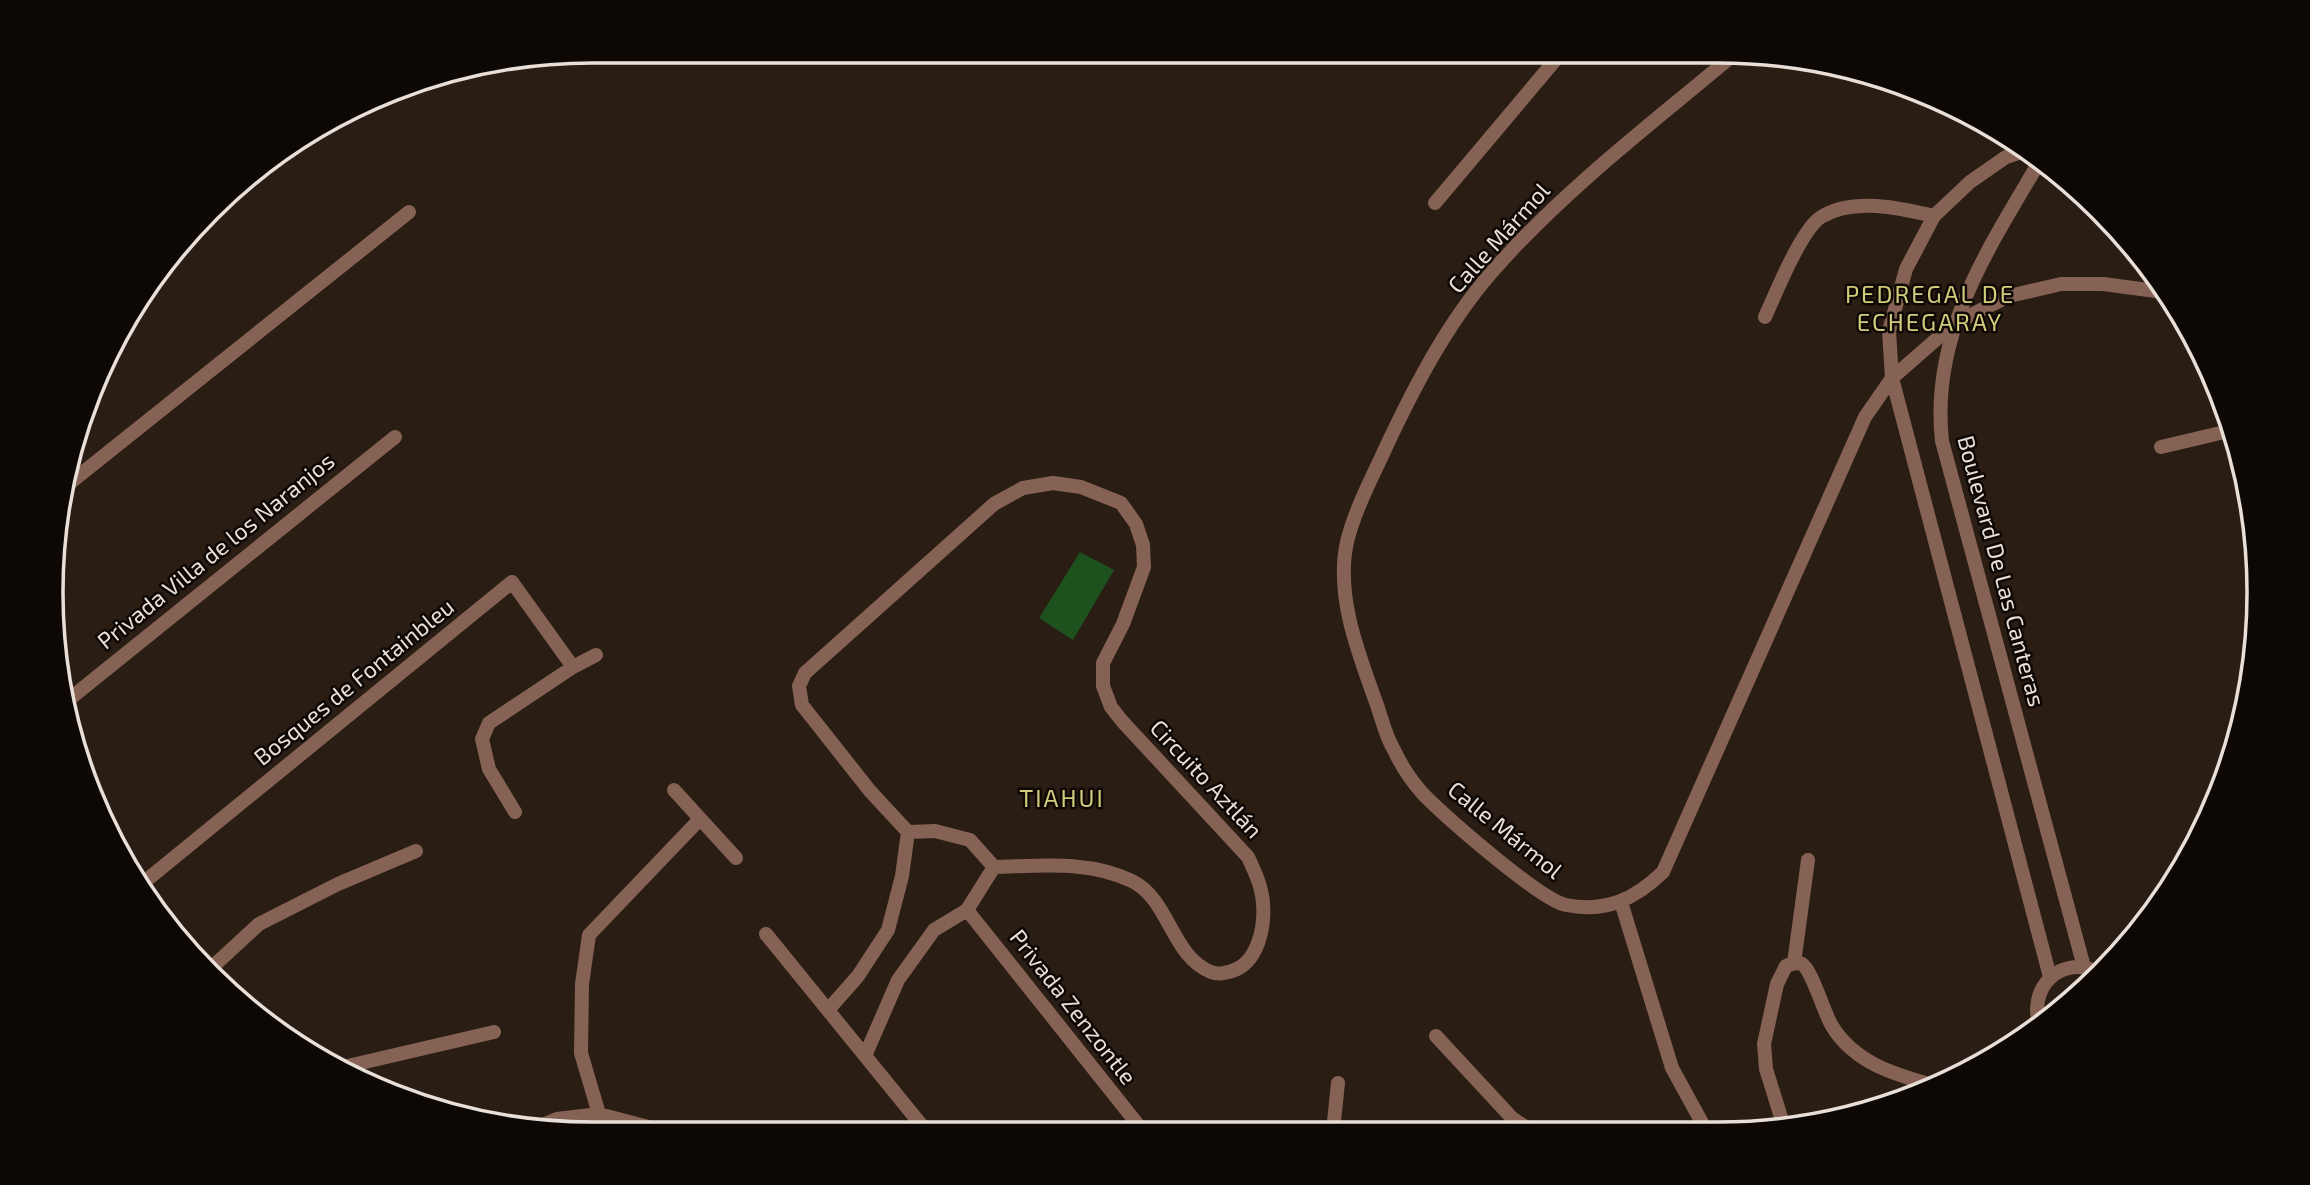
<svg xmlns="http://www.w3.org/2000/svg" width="2310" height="1185" viewBox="0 0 2310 1185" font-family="'Exo 2',sans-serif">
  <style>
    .green { fill: #1d511d }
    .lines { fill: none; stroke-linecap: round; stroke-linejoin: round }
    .minor { stroke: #856253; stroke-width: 14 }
    .labels { text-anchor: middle; stroke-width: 5; stroke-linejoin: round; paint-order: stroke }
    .street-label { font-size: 23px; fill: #e8dfd8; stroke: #0e0805 }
    .neighbourhood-label { font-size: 24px; letter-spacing: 2px; fill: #d1cb7c; stroke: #0e0805 }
    .rim { fill: none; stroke: #e8dfd8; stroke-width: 3.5 }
  </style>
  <rect width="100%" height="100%" fill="#2a1d14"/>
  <path class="green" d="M1080 552 1114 570 1073 640 1039 618Z"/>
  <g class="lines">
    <path class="minor" d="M1737 52C1656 120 1570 185 1499 264 1451 316 1416 383 1386 447 1372 478 1355 509 1347 542 1335 596 1359 655 1377 705 1382 720 1386 737 1394 750 1401 765 1413 783 1424 795 1446 817 1540 900 1566 905 1606 913 1635 899 1663 872L1865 417 1892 378 1955 323 2009 296 2061 284H2103L2156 291 2167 295
      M2027 150 2006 157 1970 182 1934 216 1906 269 1889 331 1892 378 2050 977
      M2041 159C1989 248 1930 333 1942 441L2084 967
      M1435 203 1562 52
      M1765 317C1776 293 1801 230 1821 217 1853 197 1900 208 1934 216
      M2161 447 2233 430
      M1053 483 1081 487 1121 503 1136 524 1143 545 1144 567 1123 624 1103 663V686L1111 707 1122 721 1248 857C1255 872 1262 887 1263 903 1265 927 1258 963 1232 971 1225 973 1219 975 1211 972 1171 956 1170 900 1132 881 1089 860 1040 866 994 867L970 840 935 831 908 832 870 791 802 705 799 686 805 673 994 504 1023 488Z
      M61 490 409 212
      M67 701 395 437
      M674 790 736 858
      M515 812 489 769 482 739 489 723 573 667 596 655
      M143 883 512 582 573 667
      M1621 902 1672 1068 1706 1130
      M967 910 1143 1131
      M766 934 927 1132
      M1794 963 1808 860
      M207 972 259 924 338 884 416 851
      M828 1010 858 976 888 930 902 876 908 832
      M2040 1026C2027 989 2060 954 2097 972
      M1436 1036 1512 1118 1530 1130
      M865 1056 898 980 934 930 967 910 994 867
      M339 1068 494 1032
      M533 1129 557 1119 599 1114 671 1133
      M1785 1130 1766 1069 1764 1044 1777 984 1786 966C1791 964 1796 962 1802 964 1812 970 1824 1013 1832 1026 1855 1064 1897 1075 1936 1086
      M1333 1131 1338 1083
      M602 1133 599 1114 581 1053 582 984 589 935 700 819"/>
  </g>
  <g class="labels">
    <g class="street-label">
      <text transform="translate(1499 238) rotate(-48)" y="8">Calle Mármol</text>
      <text transform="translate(216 551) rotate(-39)" y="8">Privada Villa de los Naranjos</text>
      <text transform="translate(2001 571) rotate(75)" y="8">Boulevard De Las Canteras</text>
      <text transform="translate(354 682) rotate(-39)" y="8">Bosques de Fontainbleu</text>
      <text transform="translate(1206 779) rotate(47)" y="8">Circuito Aztlán</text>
      <text transform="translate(1505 830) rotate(39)" y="8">Calle Mármol</text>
      <text transform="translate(1073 1007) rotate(52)" y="8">Privada Zenzontle</text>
    </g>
    <g class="neighbourhood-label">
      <text x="1930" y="303">PEDREGAL DE<tspan x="1930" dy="28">ECHEGARAY</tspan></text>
      <text x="1062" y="807">TIAHUI</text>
    </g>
  </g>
  <path d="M0 0H2310V1185H0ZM592 63H1718A529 529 0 0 1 2247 592V593A529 529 0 0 1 1718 1122H592A529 529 0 0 1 63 593V592A529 529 0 0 1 592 63Z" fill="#0e0805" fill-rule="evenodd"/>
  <path class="rim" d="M592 63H1718A529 529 0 0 1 2247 592V593A529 529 0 0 1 1718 1122H592A529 529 0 0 1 63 593V592A529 529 0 0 1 592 63Z"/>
</svg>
